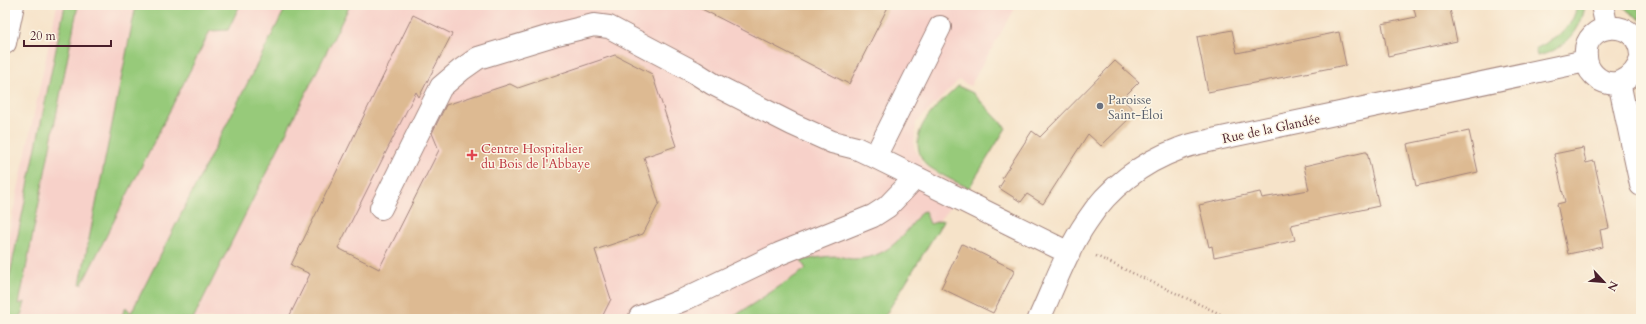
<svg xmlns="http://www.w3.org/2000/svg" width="1646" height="324" viewBox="0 0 1646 324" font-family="Cardo,serif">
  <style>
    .built { fill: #f7d1c9 }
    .green { fill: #97ca7a; stroke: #707452 }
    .building { fill: #ddba92 }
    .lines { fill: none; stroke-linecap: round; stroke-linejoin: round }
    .minor-casing { stroke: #a0817a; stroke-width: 24 }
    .path { stroke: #a0817a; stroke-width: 2.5; stroke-dasharray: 1 3; stroke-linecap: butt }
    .minor { stroke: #fff; stroke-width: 22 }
    .worship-dot { fill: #6b7280; stroke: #fcf5e5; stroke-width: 1.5 }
    .health-dot { fill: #e0444e; stroke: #fcf5e5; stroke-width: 1.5 }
    .labels { text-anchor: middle; stroke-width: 3; stroke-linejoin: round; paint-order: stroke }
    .worship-label { font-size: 13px; fill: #5b616d; stroke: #fcf5e5; text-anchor: start }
    .street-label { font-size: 13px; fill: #4a1f2b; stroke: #fcf5e5 }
    .health-label { font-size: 13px; fill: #be3a42; stroke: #fcf5e5; text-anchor: start }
  </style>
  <rect width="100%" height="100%" fill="#fcf5e5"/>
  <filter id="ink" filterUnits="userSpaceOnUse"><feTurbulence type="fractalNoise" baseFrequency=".025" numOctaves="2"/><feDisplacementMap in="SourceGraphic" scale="8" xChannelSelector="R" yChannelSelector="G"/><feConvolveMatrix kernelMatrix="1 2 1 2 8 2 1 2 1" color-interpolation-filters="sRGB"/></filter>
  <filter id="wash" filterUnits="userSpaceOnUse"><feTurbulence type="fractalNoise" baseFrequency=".012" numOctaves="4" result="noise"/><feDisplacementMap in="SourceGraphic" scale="16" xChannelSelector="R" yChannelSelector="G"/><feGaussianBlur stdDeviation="0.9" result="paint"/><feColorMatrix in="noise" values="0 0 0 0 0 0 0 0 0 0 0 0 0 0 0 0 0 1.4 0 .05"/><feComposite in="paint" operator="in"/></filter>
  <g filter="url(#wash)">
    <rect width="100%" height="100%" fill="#f6e3c9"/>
    <path class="built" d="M57 5H1017L970 86 959 80 916 123 914 147 922 164 939 176 968 187 941 218 878 319H5V251Z"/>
    <path class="green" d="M65 5H78L19 304 25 302 20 319H5V299Z
      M136 5H240L228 30 210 31 82 284H80Z
      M287 5H350L193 319H120L126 307 131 313Z
      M1577 5H1585C1582 31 1563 51 1537 56L1535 49C1556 38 1572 31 1577 5Z
      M1623 5H1633L1641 11V20L1628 11Z
      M958 86 973 93 1006 128 969 188C956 182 942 176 931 168 924 164 921 158 919 151 912 123 941 104 958 86Z
      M925 211 930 224 944 220 883 319H730L806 269 801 261C813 258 826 256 838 256 843 257 848 259 853 259 887 259 903 237 921 212Z"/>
    <g id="blocks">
      <path class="building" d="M694 5H889L849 84Z
        M1413 5H1449L1457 41 1388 56 1382 24 1416 17Z
        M413 15 452 34 419 97 416 92 338 248 379 269 439 150 432 133 446 105 510 84 518 88 615 55 652 74 676 146 644 157 659 203 643 234 595 250 611 299 601 319H288L310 274 291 265Z
        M1232 30 1237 53 1339 32 1346 65 1208 92 1197 37Z
        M1115 61 1139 82 1122 99 1136 112 1101 146 1088 134 1043 204 1027 194 1021 202 999 188 1004 180 1002 178 1032 131 1040 137Z
        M1469 131 1478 172 1416 186 1407 144Z
        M1583 148 1586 163 1594 161 1609 228 1600 230 1603 247 1568 254 1557 204 1565 202 1554 154Z
        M1365 152H1367L1379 206 1291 225 1295 240 1214 257 1212 246 1209 247 1199 205 1260 192 1262 198 1309 190 1304 166Z
        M962 244 1015 270 993 313 941 288Z"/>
    </g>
  </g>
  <g filter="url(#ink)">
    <use href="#blocks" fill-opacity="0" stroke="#a0817a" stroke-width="1"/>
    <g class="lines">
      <g class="minor-casing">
        <path id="minor" d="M1602 5 1607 28
          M5 43 13 5
          M1641 55C1639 16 1582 21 1586 56 1586 64 1589 70 1594 75 1612 93 1635 79 1641 59
          M1619 82 1641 185
          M875 157 940 27
          M381 208 441 87 461 70 478 58 557 34 594 25 609 27 694 72 713 84 792 124 832 142 856 148 875 157 1069 253
          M640 317 683 300 779 254 873 216 887 207 915 178
          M1039 319C1054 286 1067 250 1087 221 1108 188 1143 162 1179 149 1191 144 1205 142 1217 139L1586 61"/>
      </g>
      <path class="path" d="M1096 256 1231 319"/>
      <use href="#minor" class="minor"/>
    </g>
  </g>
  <circle class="worship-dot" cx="1100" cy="106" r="4"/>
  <path class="health-dot" d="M470 149h4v4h4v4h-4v4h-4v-4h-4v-4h4z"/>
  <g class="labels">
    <g class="worship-label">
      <text x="1108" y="104">Paroisse<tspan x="1108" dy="15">Saint-Éloi</tspan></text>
    </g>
    <g class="street-label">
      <text transform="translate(1271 128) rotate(-12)" y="5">Rue de la Glandée</text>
    </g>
    <g class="health-label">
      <text x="481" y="153">Centre Hospitalier<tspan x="481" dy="15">du Bois de l'Abbaye</tspan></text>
    </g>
  </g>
  <rect width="1646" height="324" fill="none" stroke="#fcf5e5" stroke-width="20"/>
  <g transform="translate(1604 282) rotate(116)" stroke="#fcf5e5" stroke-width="3" paint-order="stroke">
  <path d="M0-3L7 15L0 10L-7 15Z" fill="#4a1f2b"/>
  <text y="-6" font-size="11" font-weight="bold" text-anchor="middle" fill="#4a1f2b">N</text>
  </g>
  <path d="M24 40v6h87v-6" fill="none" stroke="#4a1f2b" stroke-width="2"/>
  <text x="30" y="40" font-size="12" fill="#4a1f2b" stroke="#fcf5e5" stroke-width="3" paint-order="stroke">20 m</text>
</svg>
